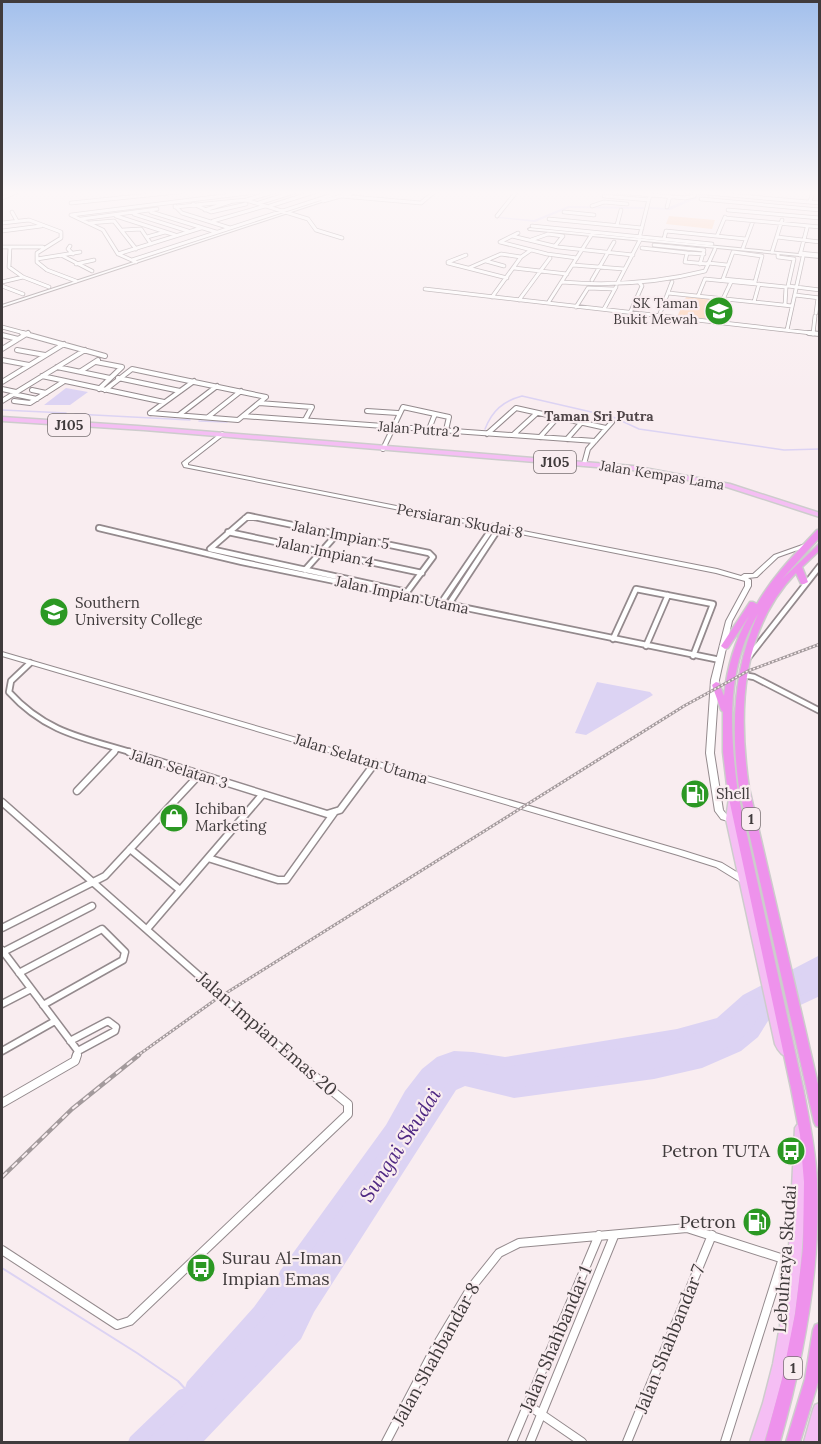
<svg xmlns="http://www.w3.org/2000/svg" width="821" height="1444" viewBox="0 0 821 1444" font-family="Lora,serif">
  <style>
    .green { fill: #fdcfb1 }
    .water { fill: #dcd3f3 }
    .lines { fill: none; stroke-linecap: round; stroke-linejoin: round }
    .stream-far1 { stroke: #dcd3f3; stroke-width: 1.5 }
    .stream { stroke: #dcd3f3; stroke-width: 2 }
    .river { fill: #dcd3f3; fill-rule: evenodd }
    .street-far4-casing { stroke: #948a8d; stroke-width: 4.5 }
    .street-far3-casing { stroke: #948a8d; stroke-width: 6 }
    .street-far2-casing { stroke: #948a8d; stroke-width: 8 }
    .street-far1-casing { stroke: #948a8d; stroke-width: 9 }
    .street-casing { stroke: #948a8d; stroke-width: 10 }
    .secondary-casing { stroke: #948a8d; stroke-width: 2 }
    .primary-casing { stroke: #cdcccc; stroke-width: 3 }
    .highway-casing { stroke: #cdcccc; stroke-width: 3 }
    .street-far4 { stroke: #fff; stroke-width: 3 }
    .street-far3 { stroke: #fff; stroke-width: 4 }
    .street-far2 { stroke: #fff; stroke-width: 4.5 }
    .street-far1 { stroke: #fff; stroke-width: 6 }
    .street { stroke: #fff; stroke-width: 8 }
    .secondary { fill: #fff; fill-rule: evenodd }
    .primary { fill: #f5bef4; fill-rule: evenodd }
    .highway { fill: #ee92ec; fill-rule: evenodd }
    .rail-far1-casing { stroke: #a39a9c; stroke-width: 3 }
    .rail-casing { stroke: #a39a9c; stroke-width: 4.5 }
    .rail-far1 { stroke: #f9edf0; stroke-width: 1.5; stroke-dasharray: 2; stroke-linecap: butt }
    .rail { stroke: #f9edf0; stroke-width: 2; stroke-dasharray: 7; stroke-linecap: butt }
    .labels { text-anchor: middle; stroke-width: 4.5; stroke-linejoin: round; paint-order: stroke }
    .far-poi-label { font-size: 14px; fill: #403b3c; stroke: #f9edf0; text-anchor: end }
    .far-neighbourhood-label { font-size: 14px; font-weight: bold; fill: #51474a; stroke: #f9edf0 }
    .shield { fill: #f9edf0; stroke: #787072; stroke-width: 1.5 }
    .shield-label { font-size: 14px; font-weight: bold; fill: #403b3c }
    .far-street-label { font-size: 14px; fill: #403b3c; stroke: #f9edf0 }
    .street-label { font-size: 15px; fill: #403b3c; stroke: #f9edf0 }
    .poi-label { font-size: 15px; fill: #403b3c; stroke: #f9edf0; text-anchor: start }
    .near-street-label { font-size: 18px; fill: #403b3c; stroke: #f9edf0 }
    .near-poi-label { font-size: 18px; fill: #403b3c; stroke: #f9edf0; text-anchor: end }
    .near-water-label { font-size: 20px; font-style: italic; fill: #4f2883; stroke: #f9edf0 }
  </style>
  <rect width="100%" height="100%" fill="#f9edf0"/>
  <path class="green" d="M669 216 715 220 712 229 666 224Z
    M686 297 711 299 710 304 717 305 712 319 677 317Z"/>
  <path class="water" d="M66 388 88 392 70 405H44Z
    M597 682 650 692 653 695 586 735 575 733Z
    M819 959V991L764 1018 754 1034 737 1048 702 1063 654 1074 514 1093 465 1081 452 1086 309 1307 296 1334 193 1442H135L184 1395 259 1312 390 1129 409 1095 426 1073 441 1060 454 1056 473 1057 505 1062 677 1034 721 1021 747 998Z"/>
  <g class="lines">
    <path class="stream-far1" d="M2 410 66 413
      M75 414 190 420
      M199 421 227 422
      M485 429C492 411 503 401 522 396L613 417 639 429 784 450 820 449"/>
    <path class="stream" d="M2 1268 137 1353 178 1381 188 1392"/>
    <path class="river" d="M703 193 707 194 670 210 650 209 648 208 650 207 667 208Z
      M568 206 643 207 645 208 643 209 569 208 535 222 498 218 500 217 534 220Z
      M820 955V964L751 1001 725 1024 677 1039 505 1067 473 1062 454 1061 445 1064 430 1077 413 1099 394 1133 290 1281 285 1283 280 1281 278 1276 280 1271 386 1125 405 1091 422 1069 437 1057 454 1051 473 1052 505 1057 677 1029 717 1018 743 995Z
      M820 987V996L792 1009 788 1011 784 1009 782 1006 784 1003Z
      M775 1007 779 1009 781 1012 779 1015 768 1021 758 1037 741 1051 702 1068 654 1079 514 1098 465 1086 456 1090 314 1312 301 1339 203 1442H186L188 1437 291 1329 304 1302 448 1082 465 1076 514 1088 654 1069 700 1059 733 1045 750 1031 760 1015Z
      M275 1283 280 1285 282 1290 264 1317 197 1392 191 1394 189 1400 145 1442H128L130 1437 179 1390 185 1388 187 1382 254 1307 270 1285Z"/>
    <g class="street-far4-casing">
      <path id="street-far4" d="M683 191 820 203
        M618 192 685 198 694 196 696 192
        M341 196 421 203 435 191
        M604 196 649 200
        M2 198 19 191
        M701 199 820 210
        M246 200 308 219 316 230 342 238
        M323 201 359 191
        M810 202 813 191
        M71 203 187 191
        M259 203 297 191
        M193 204 211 212 246 204
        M175 206 182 213 230 228
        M270 206 317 191
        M592 206 604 202 627 204
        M175 207 246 200 277 191
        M667 207 670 196
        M205 210 230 202
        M728 210 820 218
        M12 212 17 221
        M151 212 216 232
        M564 212 594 215
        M134 214 188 231
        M116 216 175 235
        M497 216 517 191
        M725 218 820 227
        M81 219 157 209
        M549 219 642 228
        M213 221 265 206
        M2 223 29 220 61 232V238L37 253V262L47 270 76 281
        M89 223 114 221 136 249
        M617 225 621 210
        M532 226 712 244
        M123 230 141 229 151 244
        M2 231 41 226
        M518 233 500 242 547 254 577 258
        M512 236 558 247 633 255
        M717 236 725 217
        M147 237 165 232
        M777 237 820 242
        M639 239 650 195
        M664 239 666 231 746 239
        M531 240 548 234 563 236 555 246
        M654 245 704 250 700 264
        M70 246 68 249 73 254
        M2 247H43
        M10 247 9 267 23 277 49 287
        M642 248 687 253 685 262 708 264
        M743 248 753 221
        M733 252 762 256 755 282 723 279Z
        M772 252 782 220
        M687 253 704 254
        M800 253 820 255
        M118 254 201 228
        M778 254V257L794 259 788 286 820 290
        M800 255 807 228
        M63 256 92 271
        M37 259 80 252
        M132 260 344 191
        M486 261 504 266
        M136 262 118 254 103 230 71 215 263 191
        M448 262 466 255
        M448 263 507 278
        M708 263 727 265
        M76 264 94 260
        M573 265 624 269
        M469 268 501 254 521 257
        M514 268 567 274
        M592 280 614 242
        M2 282 23 277
        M562 282C611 286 658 283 705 271L715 249
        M617 284 640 240
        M2 286 23 294
        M425 289 820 334
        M668 293 792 306
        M795 295 820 298
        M698 296 705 279 786 287 785 305
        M492 297 521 257 531 250
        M723 299 731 282
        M519 300 550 258
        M754 302 759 284
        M548 303 592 234
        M576 307 588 288 614 289
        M604 309 616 287
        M630 313 642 286 639 282
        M816 313 818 298
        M659 316 672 282
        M2 327 28 334
        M787 330 803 257
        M26 334 28 333
        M813 334 815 316"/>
    </g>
    <g class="street-far3-casing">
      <path id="street-far3" d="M22 333 105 356
        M809 333 820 334
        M2 335 18 339
        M2 349 28 333
        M17 350 45 355
        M2 360 29 365
        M96 362 122 367 99 389
        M57 367 110 378
        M81 371 98 360
        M42 376 164 402
        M118 378 180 391
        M2 382 64 344
        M2 389 16 392
        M32 390 46 393
        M105 390 132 369 266 397 238 420 150 413
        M13 394 37 399
        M2 401 85 350
        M14 401 30 403 63 382
        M259 403 312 407 305 420
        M367 411 398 413
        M150 413 194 381
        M179 415 217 386
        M243 416 595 441
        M208 417 241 391
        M429 429 435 414
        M487 434 516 408 606 428
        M513 435 537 413
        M540 437 558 417
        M567 439 582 422
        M383 449 403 407 449 417 446 430
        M584 464 588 449 612 422
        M245 518H256"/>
    </g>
    <g class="street-far2-casing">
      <path id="street-far2" d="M248 516 210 549 407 592 433 557 429 553 249 516
        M99 528 242 562 720 660
        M228 532 422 573
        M305 570 337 534
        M441 603 493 527
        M449 604 499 528
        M613 639 636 589 713 604 693 656
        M646 646 668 595
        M747 659 820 566
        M30 663 11 681 9 692C46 733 84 738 134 753
        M743 675 754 677 820 711
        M113 753 116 750"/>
    </g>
    <g class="street-far1-casing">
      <path id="street-far1" d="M129 752 327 814 340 810 375 763
        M77 791 114 752
        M2 802 290 1056
        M130 849 180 890
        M208 858 278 880H286L334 813
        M2 928 105 876 199 775
        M147 929 262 795
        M2 950 78 1051 76 1056
        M3 952 92 906
        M19 973 102 929 125 952 123 960 43 1005
        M2 1004 31 989
        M70 1041 108 1021 116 1027 115 1031 78 1051
        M2 1051 55 1021"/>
    </g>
    <g class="street-casing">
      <path id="street" d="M2 1103 75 1061 77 1055
        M2 1250 117 1325 130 1321 348 1114V1104L289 1055
        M528 1405 582 1442
        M386 1442 434 1350 471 1288 499 1253 519 1243 687 1228 793 1262
        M512 1442 599 1235
        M530 1442 614 1236
        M627 1442 712 1235
        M725 1442 783 1258"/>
    </g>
    <g class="secondary-casing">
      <path id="secondary" d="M351 191H355L2 307V305Z
        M530 228 820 256V258L529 230 528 229Z
        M222 432 224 433V435L188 463V465L717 569 741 576 744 574H753L774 555 805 544H809V546L778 557 757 577 748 578 751 580V586L732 621 719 680 714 753 723 810 727 815 734 817 735 819 734 821 731 822 721 819 715 811 706 753 711 680 726 621 745 586V581L716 573 184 467 182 463 183 462Z
        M2 652 684 851 722 863 748 879 749 881 748 883H742L716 867 678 855 2 656Z"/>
    </g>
    <g class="primary-casing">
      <path id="primary" d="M2 417 138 426 633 466 730 484 820 513V517L727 487 633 470 144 430 2 421Z
        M733 795 737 798 736 819 785 1042 793 1053 792 1056C784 1059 778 1051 775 1044L726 819 729 798Z
        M801 1123 805 1125 807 1128C805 1194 804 1261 793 1326 787 1366 776 1404 764 1442H750L763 1403 773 1364 780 1326 789 1248 795 1128 797 1125Z
        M820 1403V1437L818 1442H804L813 1410 815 1405Z"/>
    </g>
    <g class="highway-casing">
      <path id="highway" d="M817 530H820V537L782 579 820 543V550L802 567 808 582 804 584H801L796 573C740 631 738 712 749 788L820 1093V1127L816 1126 814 1122 739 788C731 728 733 670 758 614 725 669 730 734 738 794L803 1088C809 1118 815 1148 817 1179 821 1268 804 1357 780 1442H765L782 1379 795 1314 803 1248 804 1182 800 1135 791 1088 728 794 723 752V712L721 710 712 685 716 682 719 683 724 696C727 669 735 640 749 616L728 648 725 649 721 646 750 602H753L757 604C773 576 795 554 817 530Z
        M820 1323 819 1379 800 1442H786L805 1379 813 1330 815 1325Z"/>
    </g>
    <use href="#street-far4" class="street-far4"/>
    <use href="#street-far3" class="street-far3"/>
    <use href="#street-far2" class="street-far2"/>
    <use href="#street-far1" class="street-far1"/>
    <use href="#street" class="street"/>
    <use href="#secondary" class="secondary"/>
    <use href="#primary" class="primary"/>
    <use href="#highway" class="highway"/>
    <g class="rail-far1-casing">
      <path id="rail-far1" d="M137 1056 215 1000 684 706 748 671 820 644"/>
    </g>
    <g class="rail-casing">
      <path id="rail" d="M2 1177 72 1109 139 1055"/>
    </g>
    <use href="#rail-far1" class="rail-far1"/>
    <use href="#rail" class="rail"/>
  </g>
  <linearGradient id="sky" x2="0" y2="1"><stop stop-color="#a3c0ec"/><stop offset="0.49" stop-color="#fcf7f8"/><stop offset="1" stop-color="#fcf7f8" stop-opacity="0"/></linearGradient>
  <rect width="821" height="393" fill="url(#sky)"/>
  <defs>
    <g id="school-disc" transform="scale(1.5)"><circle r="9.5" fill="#2b9823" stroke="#f9edf0"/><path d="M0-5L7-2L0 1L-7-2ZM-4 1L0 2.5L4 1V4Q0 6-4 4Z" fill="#fff"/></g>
    <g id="university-disc" transform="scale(1.5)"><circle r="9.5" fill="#2b9823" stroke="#f9edf0"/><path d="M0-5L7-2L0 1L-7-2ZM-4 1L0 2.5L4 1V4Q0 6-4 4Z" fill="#fff"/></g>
    <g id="fuel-disc" transform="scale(1.5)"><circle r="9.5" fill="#2b9823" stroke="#f9edf0"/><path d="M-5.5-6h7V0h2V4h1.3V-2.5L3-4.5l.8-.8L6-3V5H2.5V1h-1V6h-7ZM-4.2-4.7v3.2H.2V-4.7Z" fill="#fff"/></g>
    <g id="shop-disc" transform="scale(1.5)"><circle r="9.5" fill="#2b9823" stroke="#f9edf0"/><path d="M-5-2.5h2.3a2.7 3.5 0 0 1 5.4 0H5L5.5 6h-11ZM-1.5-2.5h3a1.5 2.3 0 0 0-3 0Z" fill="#fff"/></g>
    <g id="bus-disc" transform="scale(1.5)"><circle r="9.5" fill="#2b9823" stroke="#f9edf0"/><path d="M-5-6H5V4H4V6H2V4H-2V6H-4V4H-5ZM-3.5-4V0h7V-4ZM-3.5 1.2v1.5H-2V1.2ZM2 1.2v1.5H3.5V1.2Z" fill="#fff"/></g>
  </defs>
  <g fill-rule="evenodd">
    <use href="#school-disc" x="719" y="311"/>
    <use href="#university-disc" x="54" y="612"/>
    <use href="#fuel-disc" x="695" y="794"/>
    <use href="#shop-disc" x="174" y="818"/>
    <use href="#bus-disc" x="791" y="1151"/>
    <use href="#fuel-disc" x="757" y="1222"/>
    <use href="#bus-disc" x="201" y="1268"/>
  </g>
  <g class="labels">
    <g class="far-poi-label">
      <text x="698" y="308">SK Taman<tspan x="698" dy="16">Bukit Mewah</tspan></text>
    </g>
    <g class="far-neighbourhood-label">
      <text x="599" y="421">Taman Sri Putra</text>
    </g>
    <g class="shield">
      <rect x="48" y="414" width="42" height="22" rx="4.5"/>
      <rect x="534" y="451" width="42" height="22" rx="4.5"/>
      <rect x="742" y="808" width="18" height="22" rx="4.5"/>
      <rect x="784" y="1357" width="18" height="22" rx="4.5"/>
    </g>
    <g class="shield-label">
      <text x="69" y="430">J105</text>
      <text x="555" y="467">J105</text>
      <text x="751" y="824">1</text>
      <text x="793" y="1373">1</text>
    </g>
    <g class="far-street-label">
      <text transform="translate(419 429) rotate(4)" y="5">Jalan Putra 2</text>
      <text transform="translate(662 475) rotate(9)" y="5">Jalan Kempas Lama</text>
    </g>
    <g class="street-label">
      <text transform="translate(460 521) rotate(11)" y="5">Persiaran Skudai 8</text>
      <text transform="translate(341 535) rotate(11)" y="5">Jalan Impian 5</text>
      <text transform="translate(325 552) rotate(12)" y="5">Jalan Impian 4</text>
      <text transform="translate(402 595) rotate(12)" y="5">Jalan Impian Utama</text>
      <text transform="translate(361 759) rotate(17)" y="5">Jalan Selatan Utama</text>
      <text transform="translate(179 769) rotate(17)" y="5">Jalan Selatan 3</text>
    </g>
    <g class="poi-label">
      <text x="75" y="608">Southern<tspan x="75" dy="17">University College</tspan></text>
      <text x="716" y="799">Shell</text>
      <text x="195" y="814">Ichiban<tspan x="195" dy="17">Marketing</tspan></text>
    </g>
    <g class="near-street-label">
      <text transform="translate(267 1034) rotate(41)" y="6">Jalan Impian Emas 20</text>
      <text transform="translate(785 1259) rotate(-86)" y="6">Lebuhraya Skudai</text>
      <text transform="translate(556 1339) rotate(-67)" y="6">Jalan Shahbandar 1</text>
      <text transform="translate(670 1339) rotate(-68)" y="6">Jalan Shahbandar 7</text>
      <text transform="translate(436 1354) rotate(-61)" y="6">Jalan Shahbandar 8</text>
    </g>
    <g class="near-poi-label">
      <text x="770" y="1157">Petron TUTA</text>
      <text x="736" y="1228">Petron</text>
      <text x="222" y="1264" text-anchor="start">Surau Al-Iman<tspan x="222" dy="21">Impian Emas</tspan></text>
    </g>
    <g class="near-water-label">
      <text transform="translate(400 1145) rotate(-57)" y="7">Sungai Skudai</text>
    </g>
  </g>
  <rect width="821" height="1444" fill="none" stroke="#403b3c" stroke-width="6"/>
</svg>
